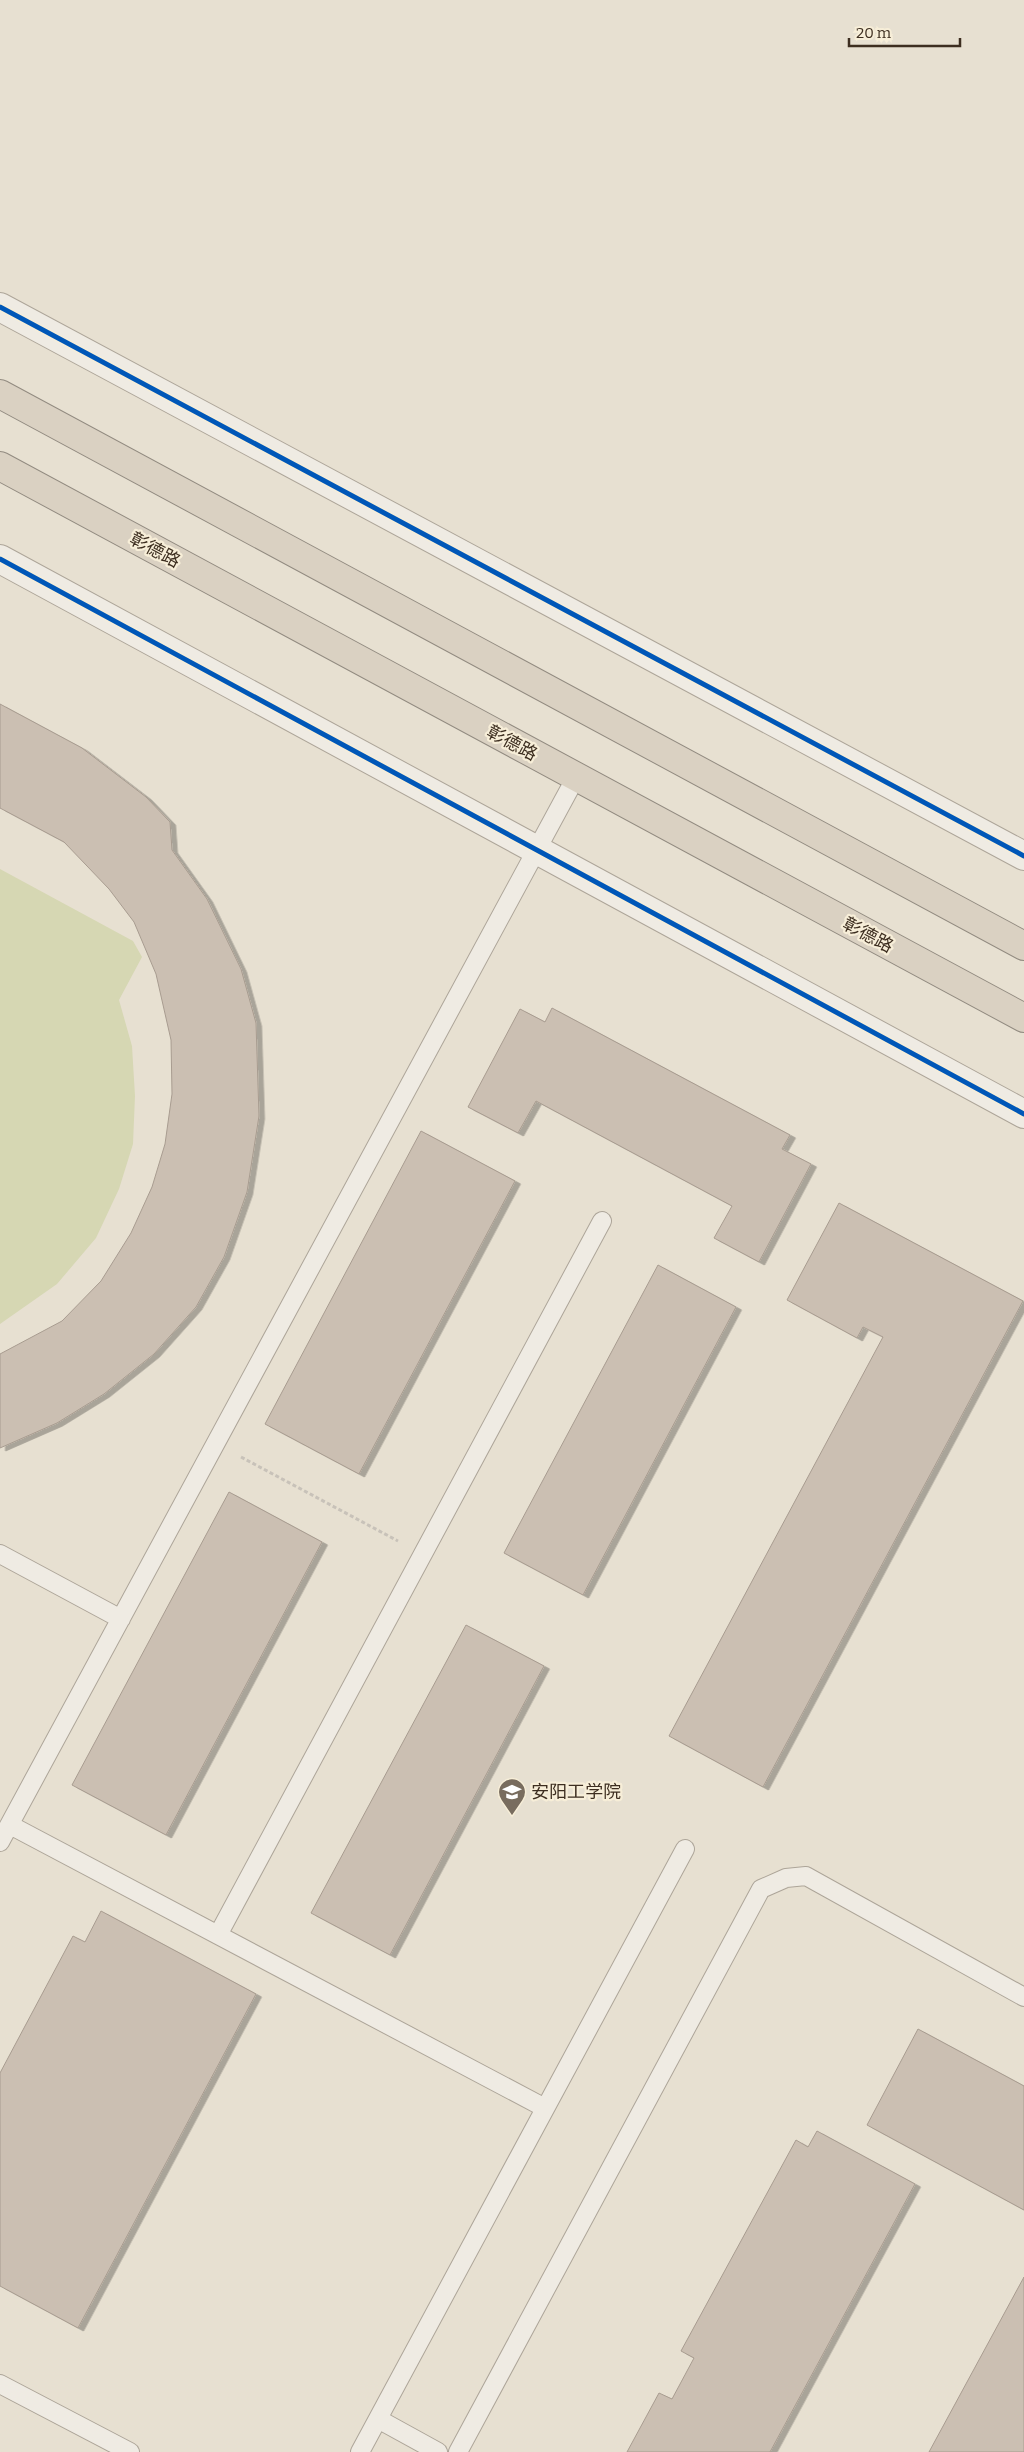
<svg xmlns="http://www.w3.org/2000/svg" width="1024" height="2452" viewBox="0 0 1024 2452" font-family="Bitter,'Noto Sans SC',serif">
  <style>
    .green { fill: #d6d7b3 }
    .building { fill: #cbbfb2; stroke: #a89c90; filter: url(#shadow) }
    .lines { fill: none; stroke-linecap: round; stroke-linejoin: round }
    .lane-casing { stroke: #ada599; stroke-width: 20 }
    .street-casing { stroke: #ada599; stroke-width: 30 }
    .highway-casing { stroke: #928b80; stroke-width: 30 }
    .path { stroke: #c8c2b9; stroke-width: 3; stroke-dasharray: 4 2.5; stroke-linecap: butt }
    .lane { stroke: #efebe3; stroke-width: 18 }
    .street { stroke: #efebe3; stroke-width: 28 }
    .highway { stroke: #dad1c2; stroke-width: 28 }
    .cycleway-casing { stroke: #f7eed8; stroke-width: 8 }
    .cycleway { stroke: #0057b8; stroke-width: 5 }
    .labels { text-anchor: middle; stroke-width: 4.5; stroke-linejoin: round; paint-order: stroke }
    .street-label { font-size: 18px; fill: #3d2e20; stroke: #f7eed8 }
    .poi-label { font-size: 18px; fill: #3d2e20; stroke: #f7eed8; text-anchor: start }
  </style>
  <defs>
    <filter id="shadow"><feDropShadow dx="5.5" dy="3" stdDeviation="0" flood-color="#0004"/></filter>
  </defs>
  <rect width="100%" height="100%" fill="#e7e0d1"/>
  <path class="green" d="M0 869 133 941 142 957 119 1000 132 1046 135 1096 133 1144 119 1189 96 1238 57 1284 0 1324Z"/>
  <path class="building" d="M0 704 82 748 146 797 170 822 172 850 207 899 241 969 256 1023 259 1116 247 1192 224 1257 196 1307 154 1354 104 1394 57 1423 0 1448V1354L62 1321 101 1281 131 1233 152 1187 165 1144 172 1094 171 1040 156 974 134 922 109 889 64 842 0 808Z
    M552 1008 790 1135 782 1149 811 1164 759 1262 714 1238 732 1206 536 1101 518 1133 468 1107 520 1009 545 1022Z
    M421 1131 515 1181 359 1474 265 1424Z
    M839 1203 1023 1301 763 1787 669 1736 883 1337 863 1327 857 1338 787 1300Z
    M658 1265 736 1307 583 1595 504 1553Z
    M229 1492 322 1542 166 1835 72 1785Z
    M466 1625 544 1666 390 1955 311 1913Z
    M101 1911 256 1994 78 2328 0 2286V2073L73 1936 85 1942Z
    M918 2029 1024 2086V2210L867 2125Z
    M817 2131 915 2184 770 2452H627L659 2393 672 2399 694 2358 681 2351 796 2140 808 2147Z
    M1024 2277V2452H929Z"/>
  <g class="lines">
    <g class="lane-casing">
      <path id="lane" d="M0 1554 121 1619
        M10 1825 545 2108
        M0 1842 576 777
        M218 1935 602 1221
        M0 2384 130 2452
        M378 2419 438 2452
        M360 2452 685 1849
        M458 2452 761 1889 786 1878 806 1876 1024 1997"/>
    </g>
    <g class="street-casing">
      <path id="street" d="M0 307 1024 856
        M0 559 1024 1114"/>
    </g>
    <g class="highway-casing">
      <path id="highway" d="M0 394 1024 946
        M0 466 1024 1018"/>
    </g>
    <path class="path" d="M241 1457 398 1541"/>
    <use href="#lane" class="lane"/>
    <use href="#street" class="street"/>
    <use href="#highway" class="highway"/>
    <g class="cycleway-casing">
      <path id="cycleway" d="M0 307 1024 856
        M0 559 1024 1114"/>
    </g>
    <use href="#cycleway" class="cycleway"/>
  </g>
  <defs>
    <g id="university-pin" transform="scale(1.4375)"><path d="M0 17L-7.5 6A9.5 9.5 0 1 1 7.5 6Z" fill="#786c5e" stroke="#f7eed8"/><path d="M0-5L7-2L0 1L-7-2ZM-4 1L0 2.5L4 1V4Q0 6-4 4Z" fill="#fff"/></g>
  </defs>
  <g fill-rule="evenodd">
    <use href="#university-pin" x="512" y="1792"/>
  </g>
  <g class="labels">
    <g class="street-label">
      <text transform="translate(155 550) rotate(28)" y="6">彰德路</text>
      <text transform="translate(512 743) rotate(28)" y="6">彰德路</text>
      <text transform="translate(868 935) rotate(28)" y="6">彰德路</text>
    </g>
    <g class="poi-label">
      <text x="531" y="1798">安阳工学院</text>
    </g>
  </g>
  <path d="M849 38v8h111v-8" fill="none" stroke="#3d2e20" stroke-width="2.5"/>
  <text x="856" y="38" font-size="15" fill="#3d2e20" stroke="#f7eed8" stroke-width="4" paint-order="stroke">20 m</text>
</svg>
